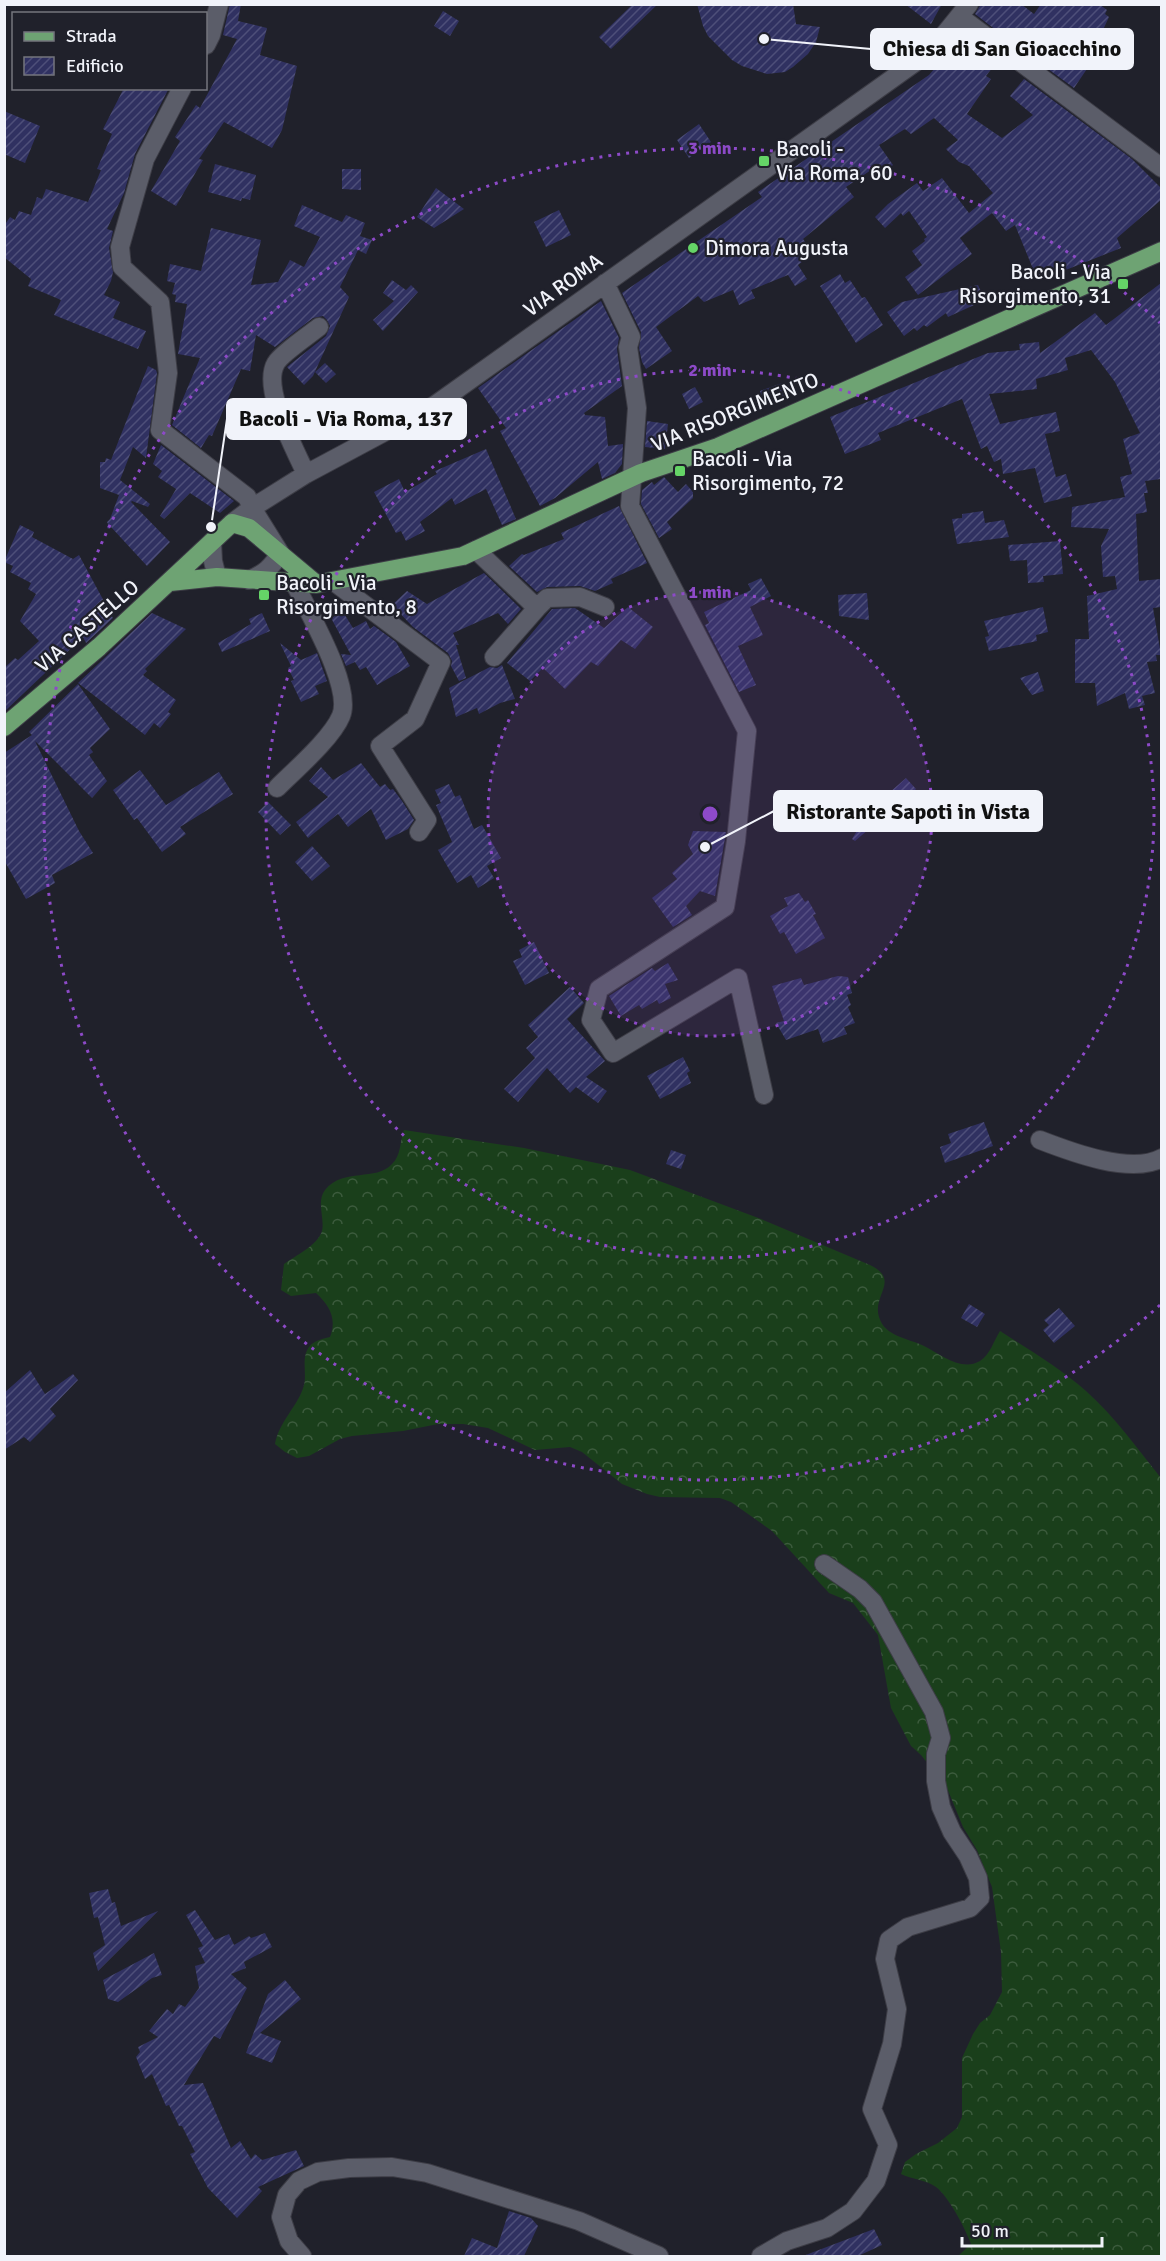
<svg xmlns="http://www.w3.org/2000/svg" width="1166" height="2261" viewBox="0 0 1166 2261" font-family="Signika,sans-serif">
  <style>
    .forest { fill: url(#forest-crowns) }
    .building { fill: url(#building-hatch) }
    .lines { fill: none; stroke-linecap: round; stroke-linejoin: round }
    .minor-casing { stroke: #3d3d46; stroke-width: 20 }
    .major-casing { stroke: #3d3d46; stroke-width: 20 }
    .minor { stroke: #5b5d69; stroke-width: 18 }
    .major { stroke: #6ea373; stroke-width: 18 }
    .ring { fill: none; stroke: #8d4ac8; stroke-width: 3; stroke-dasharray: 3 6 }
    .poi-dot { fill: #65d467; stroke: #20212b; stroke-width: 2 }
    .labels { text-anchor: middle; stroke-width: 4.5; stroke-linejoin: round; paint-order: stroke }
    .poi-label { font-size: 21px; fill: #f1f3fa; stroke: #20212b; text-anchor: start }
    .street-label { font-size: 21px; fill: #f1f3fa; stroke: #20212b }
    .centre { fill: #8d4ac8; stroke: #20212b; stroke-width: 3 }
    .ring-label { font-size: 18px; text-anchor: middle; font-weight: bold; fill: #8d4ac8; stroke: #20212b; stroke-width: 4.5; stroke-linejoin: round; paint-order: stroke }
    .leader { fill: none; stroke: #f1f3fa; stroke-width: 2 }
    .callout-dot { fill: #f1f3fa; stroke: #20212b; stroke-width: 2 }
    .callout { fill: #f1f3fa; stroke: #f1f3fa; stroke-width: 2 }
    .callout-label { font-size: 22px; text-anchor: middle; font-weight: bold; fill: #111 }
  </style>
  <defs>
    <pattern id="forest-crowns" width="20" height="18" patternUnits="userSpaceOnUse" patternTransform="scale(1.5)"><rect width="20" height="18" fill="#1a3f1b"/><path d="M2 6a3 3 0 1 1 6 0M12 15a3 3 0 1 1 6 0" fill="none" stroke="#3c5b3d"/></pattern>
    <pattern id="building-hatch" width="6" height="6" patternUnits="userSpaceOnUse" patternTransform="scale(1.5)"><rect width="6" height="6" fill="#303161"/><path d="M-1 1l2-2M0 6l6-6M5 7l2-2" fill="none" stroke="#4e4f79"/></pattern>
  </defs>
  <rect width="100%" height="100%" fill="#20212b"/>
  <path class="forest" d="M404 1130 524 1148 630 1170 761 1219 870 1265C901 1280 872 1295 879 1317 885 1337 908 1338 924 1346 940 1354 961 1372 980 1361 990 1355 994 1340 1000 1331 1029 1350 1060 1368 1086 1391 1115 1417 1137 1448 1161 1478V2256H958L971 2244C965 2228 949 2197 936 2187 927 2180 911 2179 901 2174L905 2162 916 2154 938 2143 957 2128 962 2117V2058L973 2034 980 2023 990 2015 1002 1992 1001 1952 992 1887 977 1850 963 1827 947 1788 921 1755 911 1746 891 1708 878 1635 853 1603 829 1593 772 1531 731 1502 720 1498 660 1497 647 1494 622 1484 582 1452 570 1447 535 1450 488 1428 463 1424H438L403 1431 352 1436 340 1439 309 1456 297 1458 285 1452 275 1444C279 1421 299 1405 304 1385 307 1373 301 1358 309 1347 313 1341 322 1339 330 1337 337 1319 330 1306 316 1293L291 1296 281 1290 284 1264C295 1256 318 1245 322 1231 325 1218 316 1202 325 1190 344 1167 376 1182 392 1164 401 1156 400 1141 404 1130Z"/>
  <path class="building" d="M230 4H241L238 21 267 28 260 55 297 66 282 130 272 148 224 122 199 159 203 160 176 206 151 191 180 141 175 137 196 105 200 108 237 39 223 35Z
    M633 4H658L611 49 599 37Z
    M697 4H793L796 24 820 27 816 42 808 54 793 67 785 72 767 74 742 66 732 60 708 36 703 26Z
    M905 4H942L931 24Z
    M981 4H1021L1034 14 1041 4H1099L1107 10 1105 14 1109 17 1102 32 1099 31 1082 57 1091 63 1074 88 1048 69 1056 57 1022 33 1014 44 975 14Z
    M443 11 459 21 450 36 434 26Z
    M964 34 998 60 986 76 991 79 967 114 1002 138 1033 115 1010 96 1024 79 1132 159 1161 188V200L1117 238 1121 248 1038 281 1015 225 1006 231 992 213 960 238 972 254 918 295 905 277 922 265 912 251 925 241 924 239 927 237 909 211 903 216 901 213 885 228 875 217 888 204 917 183 923 191 942 178 969 213 993 193 969 166 959 162 946 149 958 140 934 118 911 134 905 129 879 145 893 165 881 175 877 166 846 187 854 197 803 239 813 253 798 265 807 279 795 286 788 275 751 290 755 298 739 305 733 290 704 302 698 296 656 327 672 351 646 369 642 362 639 348 641 332 622 293 762 197 758 192 929 75Z
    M124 88H169L135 154 124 193 107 229 113 231 109 248 113 272 111 281 104 295 120 302 113 318 146 331 138 349 54 315 61 300 28 286 31 279 4 257V226L10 217 15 220 19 211 31 215 37 197 42 199 46 189 88 202 101 170 97 169 112 134 103 129Z
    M4 111 40 126 25 163 4 154Z
    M699 124 711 142 689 158 677 140Z
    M215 164 256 175 250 200 242 198 241 201 208 192Z
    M342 169H361V190L342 189Z
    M436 188 464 209 434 228 417 217Z
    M302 205 342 222 346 215 365 223 360 236 372 240 366 254 358 250 340 287 349 297 313 376 304 385 287 367 326 336 330 326 327 320 323 316 313 318 275 347 256 335 250 371 241 369 212 436 209 435 201 448 172 425 200 358 178 354 187 304 175 302 176 295 172 294 175 283 167 281 170 264 201 271 211 228 261 240 251 285 278 282 290 260 304 267 320 237 294 226Z
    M559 210 571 235 546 247 534 222Z
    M840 274 845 283 850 280 862 298 865 297 883 325 856 343 820 286Z
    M392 280 406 290 411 285 418 292 383 331 373 320 394 301 383 293Z
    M1161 283V479L1145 481 1148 493H1144L1147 512 1136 514 1139 581 1161 579V607L1153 608 1161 655H1156L1157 661 1147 662 1155 693 1142 696 1145 705 1129 709 1125 693 1097 706 1095 683H1075V639H1089L1087 596 1117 589 1115 576 1103 577 1101 546 1109 529 1071 527 1072 507 1125 497 1120 477 1132 474 1123 439 1140 433 1115 382 1091 350 1065 358 1068 370 1036 379 1037 389 989 394 1000 424 1056 412 1060 431 1045 434 1056 477 1066 474 1072 496 1044 503 1035 468 1003 474 1001 459 994 462 987 446 981 449 962 399 878 433 881 440 845 454 830 417 988 353 1020 350 1019 344 1039 342 1040 353 1095 313 1106 325Z
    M978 285 985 300 948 317 946 313 927 327 924 325 917 331 914 328 904 336 887 312 902 302Z
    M601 301 619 338 617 349 622 386 584 413 585 415 605 417 608 446 623 444 622 464 615 473 602 479 598 462 555 498 540 506 500 431 506 428 478 388Z
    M325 363 336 374 326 383 315 372Z
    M148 366 156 370 157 373 146 458 133 447 120 480 150 504 148 507 132 501 131 502 170 542 147 566 111 527 109 529 107 528 108 524 107 522 110 519 119 495 100 488V462H105L106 458 111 460Z
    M782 383 787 397 765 405 760 391Z
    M695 387 703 402 689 409 682 394Z
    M647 421 668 424 665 449 645 447Z
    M161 445 234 501 220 513 190 493 164 519 160 516 176 489 158 477 162 471 153 464Z
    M486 449 516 519 502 525 486 489 455 505 452 498 420 522 425 531 406 541 401 531 396 533 374 492 399 479 405 492 437 474 435 471Z
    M664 477 678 492 686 484 693 492V498L667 522 672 529 659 538 641 504 642 490 652 482 654 485Z
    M619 506 647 563 611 579 613 583 595 591 580 586 547 587 537 592 509 566 522 554 524 555 564 539 561 533Z
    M983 511 985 523 1004 520 1009 537 957 544 952 519 962 518V514Z
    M20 525 34 532 32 537 73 559 79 555 113 618 86 643 83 637 4 712V668L15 658 18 660 39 641 20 621 36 594 28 589 31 583 10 572 13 566 4 562Z
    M1060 541 1063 574 1043 576 1044 582 1028 583 1027 560 1010 561 1008 545Z
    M484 573 521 609 508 624 498 613 453 633 459 645H456L466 678 459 681 451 666 452 661 448 653 413 627 392 605 407 591 427 604Z
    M761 578 771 596 750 607 763 635 738 646 756 685 739 692 705 625 709 623 704 612 751 590 748 584Z
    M867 593 869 620 839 616 838 595Z
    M628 607 653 627 635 649 621 640 598 666 591 662 565 689 543 668 530 681 507 663 552 609 575 608 604 628Z
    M1043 607 1048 632 1036 635 1037 641 989 651 985 637 989 636 984 621Z
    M343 612 353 628 366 621 370 629 374 626 396 642 410 666 377 685 366 667 360 670 355 662 346 666 341 654 351 655 331 618Z
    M152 613 186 629 145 669 147 671 143 675 176 700 168 712 171 714 160 728 154 723 145 735 78 683Z
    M262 613 270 631 222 652 218 643 251 624 249 619Z
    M280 643 301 660 317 653 327 681 315 686 319 694 301 702 291 681 294 680 288 668 291 666Z
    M502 665 515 699 500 703 479 714 477 708 456 717 449 688 490 667 497 668Z
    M1038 672 1044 691 1032 695 1020 678Z
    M78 684 110 729 90 748 93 752 89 755 107 781 92 798 35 741 79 831 93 853 52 875 55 883 26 899 4 860V753L32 735 29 732Z
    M361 763 380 787 385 784 390 790 393 789 402 801 414 820 408 829 386 840 371 809 348 827 338 814 308 838 296 822 328 797 309 781 321 767 333 780Z
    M140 770 166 805 219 772 233 794 180 827 186 834 162 852 137 818 134 820 113 790Z
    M906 778 916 789 855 841 852 839 863 821 861 819 870 810 877 799 887 790 889 793Z
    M449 784 455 797 460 795 474 829 482 825 501 858 487 866 494 878 478 888 471 875 457 883 438 850 452 842 436 805 441 803 435 790Z
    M268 802 291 825 280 835 258 812Z
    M693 831 726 832 715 896 700 891 686 906 692 915 673 927 652 898 677 879 672 873 693 854 688 845Z
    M312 846 330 866 312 881 295 862Z
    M799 893 805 902 808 900 816 914 813 915 825 938 796 954 784 932 780 934 770 916 788 906 784 898Z
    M534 942 549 973 525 985 513 961 522 957 519 950Z
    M668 963 678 980 665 984 671 998 659 1004 657 1000 642 1009 639 1005 621 1016 609 996 652 968 655 971Z
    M838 976 848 977 852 993 847 995 851 1005 848 1007 855 1023 844 1027 847 1034 823 1043 818 1029 786 1040 776 1023 784 1021 772 986 801 978 804 985Z
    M570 987 584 1003 567 1019 605 1061 586 1077 607 1091 598 1103 576 1087 570 1093 547 1068 518 1102 504 1089 535 1058 526 1048 538 1037 528 1025Z
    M683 1057 690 1071 687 1073 691 1083 660 1099 647 1076Z
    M984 1122 993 1146 945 1163 940 1147 951 1143 948 1134Z
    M671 1150 686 1155 681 1169 666 1164Z
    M969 1304 985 1314 977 1327 961 1318Z
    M1059 1308 1075 1326 1054 1343 1043 1330 1049 1325 1044 1320Z
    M30 1370 45 1394 73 1374 78 1380 50 1409 56 1416 30 1442 24 1437 4 1450V1393Z
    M108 1889 112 1903 115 1902 121 1926 158 1911 98 1971 93 1953 105 1945 98 1917 94 1918 89 1893Z
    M195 1910 215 1940 229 1934 234 1945 249 1936 251 1938 265 1933 272 1947 244 1962 246 1968 231 1974 247 1988 220 2039 214 2036 184 2085 203 2083 231 2148 240 2141 251 2159 255 2154 262 2160 296 2150 304 2166 258 2187 262 2191 237 2218 208 2188 190 2154 195 2152 182 2126H179L169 2105 166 2106 152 2074 145 2079 136 2057 140 2052 138 2047 158 2037 149 2031 167 2009 173 2014 179 2004 185 2007 199 1988 195 1966 205 1963 198 1948 203 1946 186 1915Z
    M154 1953 162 1975 152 1978 118 2002 108 1999 103 1980Z
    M285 1980 301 1999 260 2033 281 2041 272 2063 246 2053 268 1994Z
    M509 2211 531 2218 538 2226 524 2256H464L472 2238 497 2248Z
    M874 2229 882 2245 858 2256H803Z"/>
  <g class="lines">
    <g class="minor-casing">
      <path id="minor" d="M960 17 1162 168
        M206 45 211 35 219 4
        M182 88 145 159 120 247 122 267 160 302 168 373 160 430 247 497 252 508 280 553C272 567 264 574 249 580
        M605 283 631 337 628 347 637 408 630 506 747 731 736 841 725 907 599 989 591 1020 613 1053 738 978 764 1095
        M306 474C295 449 261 388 276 363 281 354 309 335 319 327
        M232 523 252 508 306 474 435 405 931 51 969 4
        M212 542 213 561 217 577
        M476 550 537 608 494 657
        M333 581 441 662 415 719 380 746 427 820 419 832
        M537 608 547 598 580 597 605 607
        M277 788C295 770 332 738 341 716 353 687 308 612 295 584
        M1040 1140C1071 1152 1131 1175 1162 1158
        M302 2256 289 2241 281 2217 287 2195 299 2181 318 2172 349 2168 392 2167 427 2173 579 2221 659 2256
        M761 2256 787 2241 827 2228 853 2211 876 2181 888 2145 872 2109 892 2044 897 2009 885 1959 889 1940 908 1927 970 1908 980 1898 978 1878 968 1856 952 1832 941 1807 936 1781V1754L941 1738 934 1712 873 1602 860 1589 824 1564"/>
    </g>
    <g class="major-casing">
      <path id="major" d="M170 582 217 577 316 584 463 556 641 473 718 447 1162 251
        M4 727 99 647 232 523 249 528 316 584"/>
    </g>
    <use href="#minor" class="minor"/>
    <use href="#major" class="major"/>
  </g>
  <circle cx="710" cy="814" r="222" fill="#8d4ac8" fill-opacity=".12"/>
  <g class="ring">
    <circle cx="710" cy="814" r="222"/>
    <circle cx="710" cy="814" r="444"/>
    <path d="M1160 1305A666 666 0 1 1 1160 323"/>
  </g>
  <g class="poi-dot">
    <rect x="758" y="155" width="12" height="12" rx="3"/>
    <circle cx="693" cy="248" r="6"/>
    <rect x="1117" y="278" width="12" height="12" rx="3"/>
    <rect x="674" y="465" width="12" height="12" rx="3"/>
    <rect x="258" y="589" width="12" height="12" rx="3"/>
  </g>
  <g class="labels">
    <g class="poi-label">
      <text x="776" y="156">Bacoli -<tspan x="776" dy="24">Via Roma, 60</tspan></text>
      <text x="705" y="255">Dimora Augusta</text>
      <text x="1111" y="279" text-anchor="end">Bacoli - Via<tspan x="1111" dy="24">Risorgimento, 31</tspan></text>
      <text x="692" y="466">Bacoli - Via<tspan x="692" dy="24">Risorgimento, 72</tspan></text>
      <text x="276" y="590">Bacoli - Via<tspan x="276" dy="24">Risorgimento, 8</tspan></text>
    </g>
    <g class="street-label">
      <text transform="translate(563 285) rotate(-36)" y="7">VIA ROMA</text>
      <text transform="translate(735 412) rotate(-22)" y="7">VIA RISORGIMENTO</text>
      <text transform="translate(87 626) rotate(-41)" y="7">VIA CASTELLO</text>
    </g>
  </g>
  <circle cx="710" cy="814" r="9" class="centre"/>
  <g class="ring-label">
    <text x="710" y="154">3 min</text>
    <text x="710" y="376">2 min</text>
    <text x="710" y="598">1 min</text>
  </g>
  <path class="leader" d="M764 39L871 49M211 527L227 419M705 847L774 811"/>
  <g class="callout-dot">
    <circle cx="764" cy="39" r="6"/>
    <circle cx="211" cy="527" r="6"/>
    <circle cx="705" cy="847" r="6"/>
  </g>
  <g class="callout">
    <rect x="871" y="29" width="262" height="40" rx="6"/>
    <rect x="227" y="399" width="239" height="40" rx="6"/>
    <rect x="774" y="791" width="268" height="40" rx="6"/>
  </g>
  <g class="callout-label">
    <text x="1002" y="56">Chiesa di San Gioacchino</text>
    <text x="346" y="426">Bacoli - Via Roma, 137</text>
    <text x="908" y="819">Ristorante Sapoti in Vista</text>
  </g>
  <rect width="1166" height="2261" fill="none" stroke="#f1f3fa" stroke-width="12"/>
  <rect x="12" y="12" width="195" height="78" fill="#20212b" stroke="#74757e" stroke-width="1.5"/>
  <rect x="24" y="32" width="30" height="9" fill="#6ea373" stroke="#74757e" stroke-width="1.5"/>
  <text x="66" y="42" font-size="18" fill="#f1f3fa">Strada</text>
  <rect x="24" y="57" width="30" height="18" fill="url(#building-hatch)" stroke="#74757e" stroke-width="1.5"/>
  <text x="66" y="72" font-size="18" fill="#f1f3fa">Edificio</text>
  <path d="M962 2237v9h140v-9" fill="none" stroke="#f1f3fa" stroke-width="3"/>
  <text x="971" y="2237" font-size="18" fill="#f1f3fa" stroke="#20212b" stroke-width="4.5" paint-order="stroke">50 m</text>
</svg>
